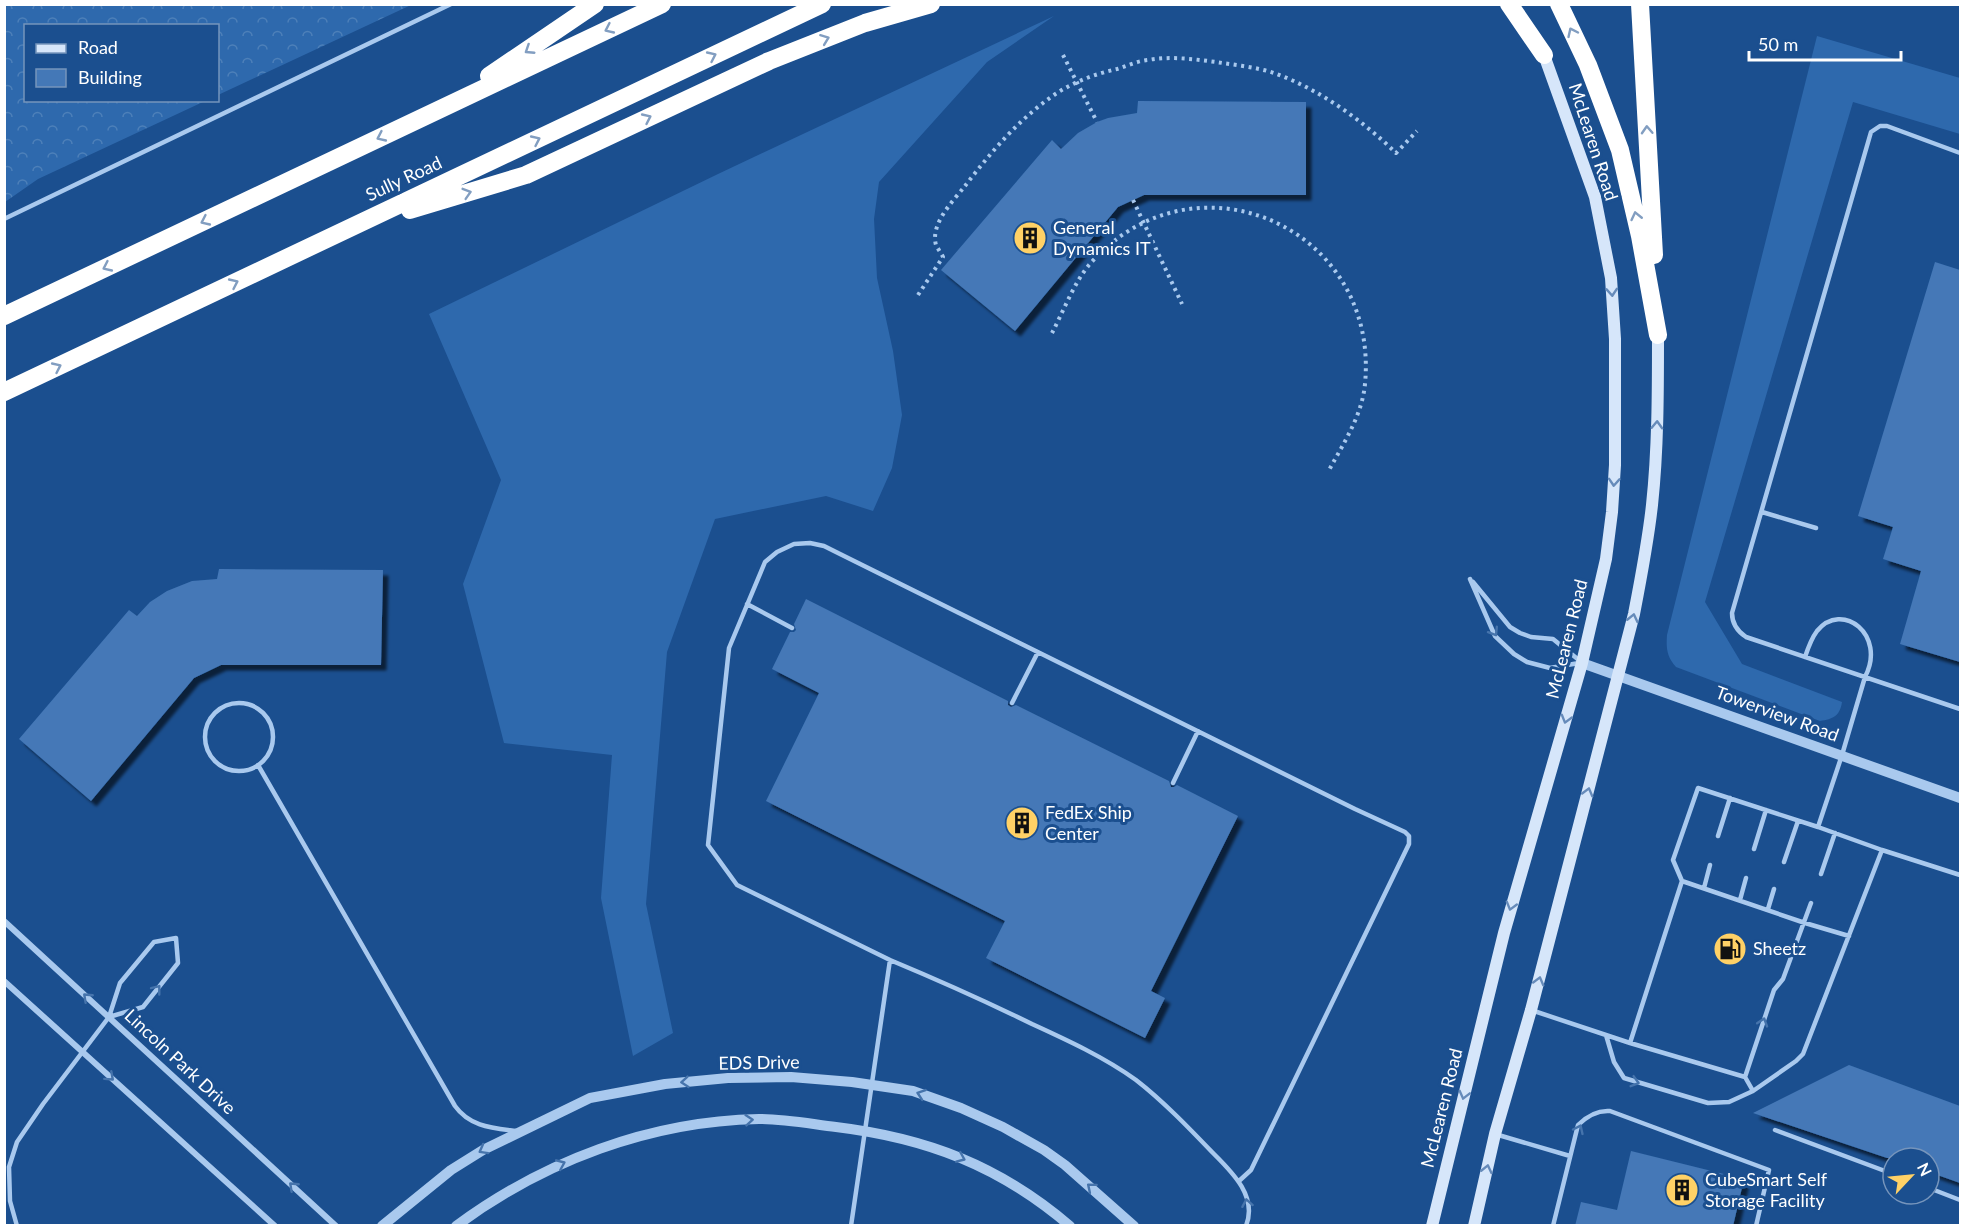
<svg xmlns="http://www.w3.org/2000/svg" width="1965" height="1230" viewBox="0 0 1965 1230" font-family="Lato,sans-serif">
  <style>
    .grass { fill: #2e69ad }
    .forest { fill: url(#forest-crowns) }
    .building { fill: #4478b7; filter: url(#shadow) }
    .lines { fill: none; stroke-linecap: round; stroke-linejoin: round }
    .path { stroke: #a9c9ee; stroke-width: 4; stroke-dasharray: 3 4.5; stroke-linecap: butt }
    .service { stroke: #a9c9ee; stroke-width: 4.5 }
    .minor { stroke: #a9c9ee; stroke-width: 6 }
    .tertiary { stroke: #a9c9ee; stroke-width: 10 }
    .secondary { stroke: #d6e6fa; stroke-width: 12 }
    .motorway { stroke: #fff; stroke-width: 18 }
    .oneway { stroke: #829ec1 }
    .oneway2 { stroke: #668bba }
    .oneway3 { stroke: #4674ac }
    .labels { text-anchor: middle; stroke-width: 6; stroke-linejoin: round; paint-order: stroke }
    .street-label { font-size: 18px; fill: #fff; stroke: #1b4f8f }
    .poi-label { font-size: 18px; fill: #fff; stroke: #1b4f8f; text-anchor: start }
  </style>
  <defs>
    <pattern id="forest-crowns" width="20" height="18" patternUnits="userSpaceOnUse" patternTransform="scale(1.5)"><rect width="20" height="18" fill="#2e69ad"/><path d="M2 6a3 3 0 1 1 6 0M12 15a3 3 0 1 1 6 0" fill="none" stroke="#4d80b9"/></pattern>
    <filter id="shadow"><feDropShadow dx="5.5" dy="5.5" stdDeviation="1.5" flood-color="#0009"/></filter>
  </defs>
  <rect width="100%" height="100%" fill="#1b4f8f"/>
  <path class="grass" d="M1054 16 987 62 879 182 874 219 877 278 893 351 902 415 892 468 873 511 826 496 715 519 667 652 646 904 673 1033 633 1056 601 898 612 755 504 743 463 584 501 480 429 314 718 174Z
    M1817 36 1960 78V134L1853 102 1705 602 1742 664 1842 702C1840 716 1833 719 1820 721L1676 667C1667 657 1666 649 1667 635Z"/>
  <path class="forest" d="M5 4H411V5L218 95V26H26V100L205 101 38 179 5 202Z"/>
  <path class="building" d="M1138 101 1306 102V195H1144L1118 207 1015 331 941 270 1052 140 1061 149 1078 133 1097 122 1108 118 1137 113Z
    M1935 262 1960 270V662L1900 644 1921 571 1883 559 1893 527 1858 516Z
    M219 569 383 570 381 665H221L194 678 91 801 19 739 129 610 137 616 150 602 167 591 192 581 217 579Z
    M806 599 1008 701V705L1011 707 1016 705 1169 781 1171 787H1174L1177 785 1238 816 1151 991 1165 998 1145 1038 986 958 1005 921 766 801 819 693 772 669 790 632H794L796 630 794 624Z
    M1849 1065 1960 1106V1183L1929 1172V1158H1887L1753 1113Z
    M1631 1151 1744 1179 1733 1226H1575L1581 1202 1617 1210Z"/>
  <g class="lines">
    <path class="path" d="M1063 55 1097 122
      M1133 200 1182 304
      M918 295 943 257C941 253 938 249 936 245 930 224 953 201 965 186 991 152 1019 119 1054 95 1073 82 1095 74 1117 69 1127 66 1137 61 1148 60 1170 56 1193 59 1216 62 1235 65 1256 67 1274 73 1319 89 1362 120 1396 153L1417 131
      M1052 333C1063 312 1074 283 1089 265 1193 145 1380 227 1365 384 1362 416 1343 444 1328 472"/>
    <path class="service" d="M1960 153 1887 126H1880L1871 132 1732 613C1732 624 1737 631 1746 637L1960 709
      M4 219 451 4
      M1762 512 1816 528
      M1470 579 1495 636 1514 654 1527 662 1550 668 1579 663
      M1473 582 1510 627 1520 633 1531 637 1553 639 1580 661
      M747 604 792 628
      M205 737a34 34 0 1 1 68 0a34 34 0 1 1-68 0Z
      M1012 703 1038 652
      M258 765 455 1106C470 1127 493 1128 516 1131
      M1173 783 1198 731
      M1718 836 1730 798
      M1754 849 1766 810
      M1882 850 1960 875
      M1784 862 1798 821
      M1821 874 1835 833
      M1682 881 1673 860 1698 788 1818 827
      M1704 888 1710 865
      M1740 900 1746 878
      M1768 909 1774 889
      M890 960 737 885 708 845 729 648 765 562 777 552 794 544 810 543 824 546 840 554 1355 809 1405 832 1409 836V844L1251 1170 1239 1181
      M1531 1010 1630 1043 1745 1077 1753 1091 1796 1061 1803 1054 1882 850 1818 827 1842 755 1865 677C1887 635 1842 600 1817 631 1811 639 1808 648 1805 657
      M1606 1035 1614 1062 1624 1078 1708 1103 1729 1102 1753 1091
      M1630 1043 1682 881 1805 923 1849 936
      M1745 1077 1774 990 1783 979 1811 903
      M1775 1130 1893 1174
      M1495 1134 1570 1156
      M1929 1188 1960 1200
      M17 1226 10 1201 9 1167 17 1142 43 1104 109 1017 120 983 154 942 176 938 178 963 143 1007 109 1017
      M851 1226 890 960C938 980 985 1001 1032 1024 1067 1040 1104 1057 1136 1080 1163 1101 1188 1127 1212 1152 1231 1171 1258 1196 1246 1226
      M1553 1226 1578 1125C1587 1116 1597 1110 1610 1111L1769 1170 1756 1226"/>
    <path class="minor" d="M4 921 336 1226
      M4 981 275 1226"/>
    <path class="tertiary" d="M1582 663 1960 798
      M382 1226 451 1170 483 1150 590 1098 665 1084 728 1078 791 1077 852 1082 913 1091 961 1108 1003 1127 1044 1150 1065 1165 1134 1226
      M456 1226C544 1161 650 1121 759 1119 785 1119 811 1124 836 1127 927 1138 1000 1166 1070 1226"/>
    <path class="secondary" d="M1432 1226 1504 933 1582 663 1606 559 1612 512 1615 465V339L1611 278 1595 197 1544 55
      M1474 1226 1495 1134 1531 1010 1634 614C1641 578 1648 542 1652 505 1658 449 1658 392 1658 335"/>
    <path class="motorway" d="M1509 4 1544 55
      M1559 4 1588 65 1620 150 1640 236 1658 335
      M1640 4 1654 255
      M489 76 595 4
      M410 210 526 175 769 61 865 23 931 4
      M4 316 662 4
      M4 392 822 4"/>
  </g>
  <defs><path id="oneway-chevron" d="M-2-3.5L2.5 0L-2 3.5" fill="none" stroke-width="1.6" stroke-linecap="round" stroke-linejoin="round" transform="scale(1.5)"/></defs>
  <g class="oneway">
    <use href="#oneway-chevron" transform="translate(609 29) rotate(155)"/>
    <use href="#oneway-chevron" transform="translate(1572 32) rotate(-115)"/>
    <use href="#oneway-chevron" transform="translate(825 39) rotate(-21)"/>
    <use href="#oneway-chevron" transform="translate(529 50) rotate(147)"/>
    <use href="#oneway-chevron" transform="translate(712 56) rotate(-25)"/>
    <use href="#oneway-chevron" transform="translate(647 118) rotate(-25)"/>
    <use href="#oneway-chevron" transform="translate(1647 130) rotate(-93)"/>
    <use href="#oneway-chevron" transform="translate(381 137) rotate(155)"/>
    <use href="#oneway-chevron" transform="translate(536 140) rotate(-25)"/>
    <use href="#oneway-chevron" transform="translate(467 193) rotate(-17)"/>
    <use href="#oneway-chevron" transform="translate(1636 216) rotate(-103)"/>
    <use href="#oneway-chevron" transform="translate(205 221) rotate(155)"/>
    <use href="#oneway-chevron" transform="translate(107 267) rotate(155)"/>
    <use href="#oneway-chevron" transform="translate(234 283) rotate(-25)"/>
    <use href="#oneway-chevron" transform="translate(57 367) rotate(-25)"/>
  </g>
  <g class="oneway2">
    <use href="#oneway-chevron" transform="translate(1612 292) rotate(86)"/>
    <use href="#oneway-chevron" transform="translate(1657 425) rotate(-88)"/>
    <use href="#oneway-chevron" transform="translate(1614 482) rotate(94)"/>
    <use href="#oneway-chevron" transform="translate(1633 618) rotate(-77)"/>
    <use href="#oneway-chevron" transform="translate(1566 719) rotate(106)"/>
    <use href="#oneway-chevron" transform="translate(1588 792) rotate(-75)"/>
    <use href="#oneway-chevron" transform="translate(1511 906) rotate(106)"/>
    <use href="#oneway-chevron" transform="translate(1539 981) rotate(-75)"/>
    <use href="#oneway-chevron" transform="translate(1464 1095) rotate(104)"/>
    <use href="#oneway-chevron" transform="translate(1487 1169) rotate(-77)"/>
  </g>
  <g class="oneway3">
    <use href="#oneway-chevron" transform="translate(1494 632) rotate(58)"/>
    <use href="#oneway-chevron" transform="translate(157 989) rotate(-52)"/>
    <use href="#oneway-chevron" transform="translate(87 997) rotate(-137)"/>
    <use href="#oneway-chevron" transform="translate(1763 1022) rotate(-72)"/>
    <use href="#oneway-chevron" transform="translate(110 1077) rotate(42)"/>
    <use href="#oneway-chevron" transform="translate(685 1082) rotate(175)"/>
    <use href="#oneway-chevron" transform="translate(1635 1082) rotate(16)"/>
    <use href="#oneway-chevron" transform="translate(921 1094) rotate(-161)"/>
    <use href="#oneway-chevron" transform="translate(749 1120) rotate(-5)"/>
    <use href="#oneway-chevron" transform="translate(1579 1129) rotate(-65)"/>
    <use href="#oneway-chevron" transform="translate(483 1150) rotate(151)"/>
    <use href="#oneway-chevron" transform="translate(961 1158) rotate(23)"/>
    <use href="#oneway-chevron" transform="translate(561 1164) rotate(-23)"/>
    <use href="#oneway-chevron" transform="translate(293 1186) rotate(-137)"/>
    <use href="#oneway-chevron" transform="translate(1091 1187) rotate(-140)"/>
    <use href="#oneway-chevron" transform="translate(1247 1203) rotate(-100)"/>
  </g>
  <defs>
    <g id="building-disc" transform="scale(1.725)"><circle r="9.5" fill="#ffd166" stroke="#1b4f8f"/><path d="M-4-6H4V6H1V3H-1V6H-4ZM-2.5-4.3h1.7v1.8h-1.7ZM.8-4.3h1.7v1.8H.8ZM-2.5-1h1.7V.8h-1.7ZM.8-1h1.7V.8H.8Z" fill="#111"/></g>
    <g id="fuel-disc" transform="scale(1.725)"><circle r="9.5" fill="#ffd166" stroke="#1b4f8f"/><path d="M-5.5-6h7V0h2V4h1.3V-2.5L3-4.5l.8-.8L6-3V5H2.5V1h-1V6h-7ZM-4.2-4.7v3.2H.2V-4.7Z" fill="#111"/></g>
  </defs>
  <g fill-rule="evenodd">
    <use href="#building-disc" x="1030" y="238"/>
    <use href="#building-disc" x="1022" y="823"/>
    <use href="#fuel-disc" x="1730" y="949"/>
    <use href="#building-disc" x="1682" y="1190"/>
  </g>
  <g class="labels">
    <g class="street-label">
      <text transform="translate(1593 142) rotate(72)" y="6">McLearen Road</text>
      <text transform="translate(404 179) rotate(-25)" y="6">Sully Road</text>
      <text transform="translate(1567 639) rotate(-76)" y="6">McLearen Road</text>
      <text transform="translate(1777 714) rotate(20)" y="6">Towerview Road</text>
      <text transform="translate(180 1062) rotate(43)" y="6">Lincoln Park Drive</text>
      <text transform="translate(759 1063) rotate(-1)" y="6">EDS Drive</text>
      <text transform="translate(1442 1108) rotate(-76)" y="6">McLearen Road</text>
    </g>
    <g class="poi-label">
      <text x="1053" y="234">General<tspan x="1053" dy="21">Dynamics IT</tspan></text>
      <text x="1045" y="819">FedEx Ship<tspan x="1045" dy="21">Center</tspan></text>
      <text x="1753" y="955">Sheetz</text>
      <text x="1705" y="1186">CubeSmart Self<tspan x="1705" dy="21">Storage Facility</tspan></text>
    </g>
  </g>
  <rect width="1965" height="1230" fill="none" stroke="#ffffff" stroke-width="12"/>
  <rect x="24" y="24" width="195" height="78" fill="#1b4f8f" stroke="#7695bc" stroke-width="1.5"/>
  <rect x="36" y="44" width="30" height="9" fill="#d6e6fa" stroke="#7695bc" stroke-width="1.5"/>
  <text x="78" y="54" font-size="18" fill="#ffffff">Road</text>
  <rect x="36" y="69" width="30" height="18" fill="#4478b7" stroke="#7695bc" stroke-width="1.5"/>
  <text x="78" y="84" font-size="18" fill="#ffffff">Building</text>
  <g transform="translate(1911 1176) rotate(64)"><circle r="28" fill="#1b4f8f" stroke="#7695bc" stroke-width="1.5"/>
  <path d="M0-4.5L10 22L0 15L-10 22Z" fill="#ffd166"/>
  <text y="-9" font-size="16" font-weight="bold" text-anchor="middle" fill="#ffffff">N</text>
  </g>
  <path d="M1749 51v9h152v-9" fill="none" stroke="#ffffff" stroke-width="3"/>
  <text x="1758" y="51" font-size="18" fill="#ffffff" stroke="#1b4f8f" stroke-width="4.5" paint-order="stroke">50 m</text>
</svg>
